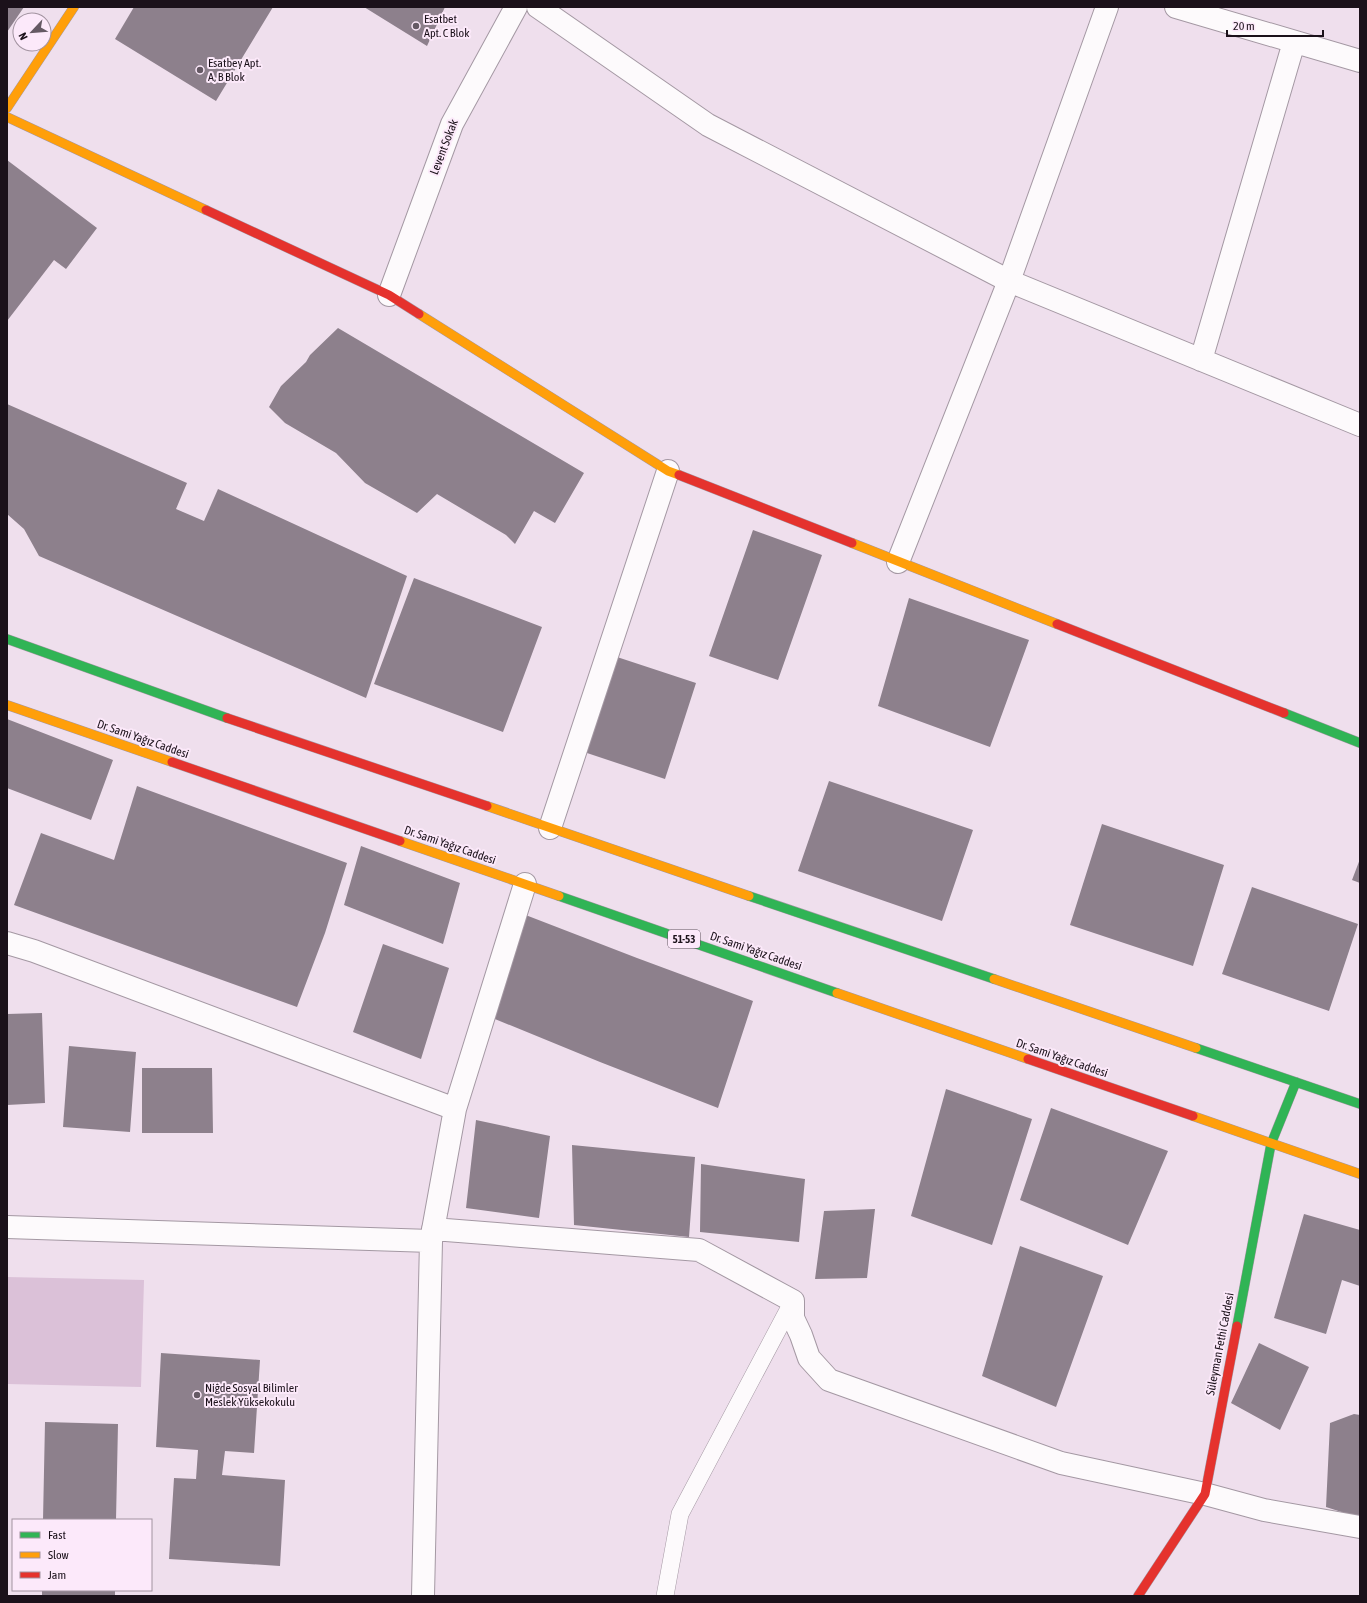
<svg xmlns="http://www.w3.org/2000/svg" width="1367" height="1603" viewBox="0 0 1367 1603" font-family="'Asap Condensed',sans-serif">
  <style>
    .green { fill: #dbc1d8 }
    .building { fill: #8d808c }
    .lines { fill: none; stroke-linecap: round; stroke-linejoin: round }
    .lane-casing { stroke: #a498a3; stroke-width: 18 }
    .street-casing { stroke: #a498a3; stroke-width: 24 }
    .fast-casing { stroke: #a498a3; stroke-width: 10 }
    .slow-casing { stroke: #a498a3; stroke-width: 10 }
    .jam-casing { stroke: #a498a3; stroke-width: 10 }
    .lane { stroke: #fdfafc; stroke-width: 17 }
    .street { stroke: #fdfafc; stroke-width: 22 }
    .fast { stroke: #30b455; stroke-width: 9 }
    .slow { stroke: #ff9f0a; stroke-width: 9 }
    .jam { stroke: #e5322d; stroke-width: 9 }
    .poi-dot { fill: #655964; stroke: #fce9fa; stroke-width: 1.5 }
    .labels { text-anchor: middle; stroke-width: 4; stroke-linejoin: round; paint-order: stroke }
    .shield { fill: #fce9fa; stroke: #5e525d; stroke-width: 1 }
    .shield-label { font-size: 11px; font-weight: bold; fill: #1b111a }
    .poi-label { font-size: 12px; fill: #1b111a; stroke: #fce9fa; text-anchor: start }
    .street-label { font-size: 12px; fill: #1b111a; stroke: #fce9fa }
  </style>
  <rect width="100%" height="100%" fill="#efdfed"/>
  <path class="green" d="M7 1277 144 1280 141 1387 7 1384Z"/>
  <path class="building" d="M7 7H24L7 32Z
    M134 7H273L216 101 115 39Z
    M364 7H445L427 46Z
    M7 160 97 228 66 269 54 260 7 321Z
    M338 328 584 473 555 523 534 511 515 544 506 535 437 494 417 513 365 483 336 453 285 423 269 407 281 386 306 362 310 355Z
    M7 404 187 483 176 509 204 521 218 489 407 576 366 698 39 556 24 529 7 514Z
    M753 530 822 555 778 680 709 656Z
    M414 578 542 627 503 732 374 684Z
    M909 598 1029 640 990 747 878 706Z
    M614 656 696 683 665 779 584 752Z
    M7 719 113 760 91 820 7 788Z
    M829 781 973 830 942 921 798 871Z
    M137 786 347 863 325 933 297 1007 14 905 41 833 114 860Z
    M1102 824 1224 865 1193 966 1070 925Z
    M361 846 460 883 443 944 344 905Z
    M1360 859V883L1352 880Z
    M1252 887 1358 924 1329 1011 1222 974Z
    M523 914 637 958 753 1001 718 1108 600 1062 490 1017Z
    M383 944 449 968 421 1059 353 1032Z
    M42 1013 45 1103 7 1105V1014Z
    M69 1046 136 1052 130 1132 63 1127Z
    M142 1068H212L213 1133H142Z
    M946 1089 1032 1119 992 1245 911 1216Z
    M1051 1108 1168 1151 1128 1245 1020 1200Z
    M476 1120 550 1136 539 1218 466 1208Z
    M572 1145 695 1157 689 1237 574 1225Z
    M701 1164 805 1179 799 1242 700 1232Z
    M875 1209 867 1278 815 1279 824 1211Z
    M1304 1214 1360 1230V1286L1342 1280 1326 1334 1274 1318Z
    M1020 1246 1103 1276 1056 1407 982 1376Z
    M1259 1343 1309 1367 1280 1430 1231 1403Z
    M161 1353 260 1360 254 1453 225 1451 222 1475 285 1480 280 1566 169 1559 174 1478 196 1479 198 1450 156 1447Z
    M1354 1414 1360 1415V1518L1326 1507 1330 1423Z
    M45 1422 118 1424 116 1520H43Z
    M42 1590H115V1596H42Z"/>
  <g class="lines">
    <g class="lane-casing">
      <path id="lane" d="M665 1596 680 1514 793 1301"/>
    </g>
    <g class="street-casing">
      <path id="street" d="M538 7 708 125 1009 281 1360 425
        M1176 7 1360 61
        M389 295 452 124 516 7
        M1201 360 1294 42
        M898 562 1009 281 1107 7
        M550 828 668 471
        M7 943 34 951 455 1109
        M7 1227 431 1241
        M433 1229 699 1250 793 1301V1318L801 1335 809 1358 829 1380 1061 1463 1205 1494 1264 1510 1360 1527
        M423 1596 431 1241 455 1109 525 884"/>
    </g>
    <g class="fast-casing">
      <path id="fast" d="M7 639 227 718
        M1284 713 1360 743
        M559 896 837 993
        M749 896 994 979
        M1196 1048 1360 1104
        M1237 1326 1271 1144 1296 1082"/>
    </g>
    <g class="slow-casing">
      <path id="slow" d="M7 108 74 7
        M7 117 206 210
        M419 314 668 471 679 475
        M852 543 1057 624
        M7 705 172 762
        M487 806 749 896
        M400 841 559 896
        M994 979 1196 1048
        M837 993 1028 1059
        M1193 1116 1360 1174"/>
    </g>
    <g class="jam-casing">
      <path id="jam" d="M206 210 389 295 419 314
        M679 475 852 543
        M1057 624 1284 713
        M227 718 487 806
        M172 762 400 841
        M1028 1059 1193 1116
        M1138 1596 1205 1494 1237 1326"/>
    </g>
    <use href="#lane" class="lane"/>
    <use href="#street" class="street"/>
    <use href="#fast" class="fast"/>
    <use href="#slow" class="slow"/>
    <use href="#jam" class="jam"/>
  </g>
  <g class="poi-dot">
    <circle cx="416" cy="26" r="4"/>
    <circle cx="200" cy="70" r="4"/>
    <circle cx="197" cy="1395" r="4"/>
  </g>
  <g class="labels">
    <rect class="shield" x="668" y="930" width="32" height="18" rx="3"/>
    <g class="shield-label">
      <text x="684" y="943">51-53</text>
    </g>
    <g class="poi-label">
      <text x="424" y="23">Esatbet<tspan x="424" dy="14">Apt. C Blok</tspan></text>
      <text x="208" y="67">Esatbey Apt.<tspan x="208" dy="14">A, B Blok</tspan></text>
      <text x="205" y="1392">Niğde Sosyal Bilimler<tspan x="205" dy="14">Meslek Yüksekokulu</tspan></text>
    </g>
    <g class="street-label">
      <text transform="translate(444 147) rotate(-69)" y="4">Levent Sokak</text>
      <text transform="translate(143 739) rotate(19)" y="4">Dr. Sami Yağız Caddesi</text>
      <text transform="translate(450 845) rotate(19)" y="4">Dr. Sami Yağız Caddesi</text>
      <text transform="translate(756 951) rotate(19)" y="4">Dr. Sami Yağız Caddesi</text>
      <text transform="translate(1062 1058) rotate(19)" y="4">Dr. Sami Yağız Caddesi</text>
      <text transform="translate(1220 1344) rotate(-79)" y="4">Süleyman Fethi Caddesi</text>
    </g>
  </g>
  <rect width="1367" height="1603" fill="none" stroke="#1b111a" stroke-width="16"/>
  <rect x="12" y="1519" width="140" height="72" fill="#fce9fa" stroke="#a293a0"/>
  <rect x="20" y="1532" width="20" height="6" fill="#30b455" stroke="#a293a0"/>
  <text x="48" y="1539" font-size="12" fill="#1b111a">Fast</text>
  <rect x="20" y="1552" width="20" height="6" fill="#ff9f0a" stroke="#a293a0"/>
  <text x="48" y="1559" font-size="12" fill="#1b111a">Slow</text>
  <rect x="20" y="1572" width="20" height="6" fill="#e5322d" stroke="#a293a0"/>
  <text x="48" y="1579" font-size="12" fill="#1b111a">Jam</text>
  <g transform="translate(32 32) rotate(244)"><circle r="19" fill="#fce9fa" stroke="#a293a0"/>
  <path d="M0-3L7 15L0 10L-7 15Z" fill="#655964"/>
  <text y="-6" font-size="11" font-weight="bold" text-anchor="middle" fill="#1b111a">N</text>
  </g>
  <path d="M1227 30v6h96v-6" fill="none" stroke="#1b111a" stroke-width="2"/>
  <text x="1233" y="30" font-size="12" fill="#1b111a" stroke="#fce9fa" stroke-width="3" paint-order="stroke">20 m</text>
</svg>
